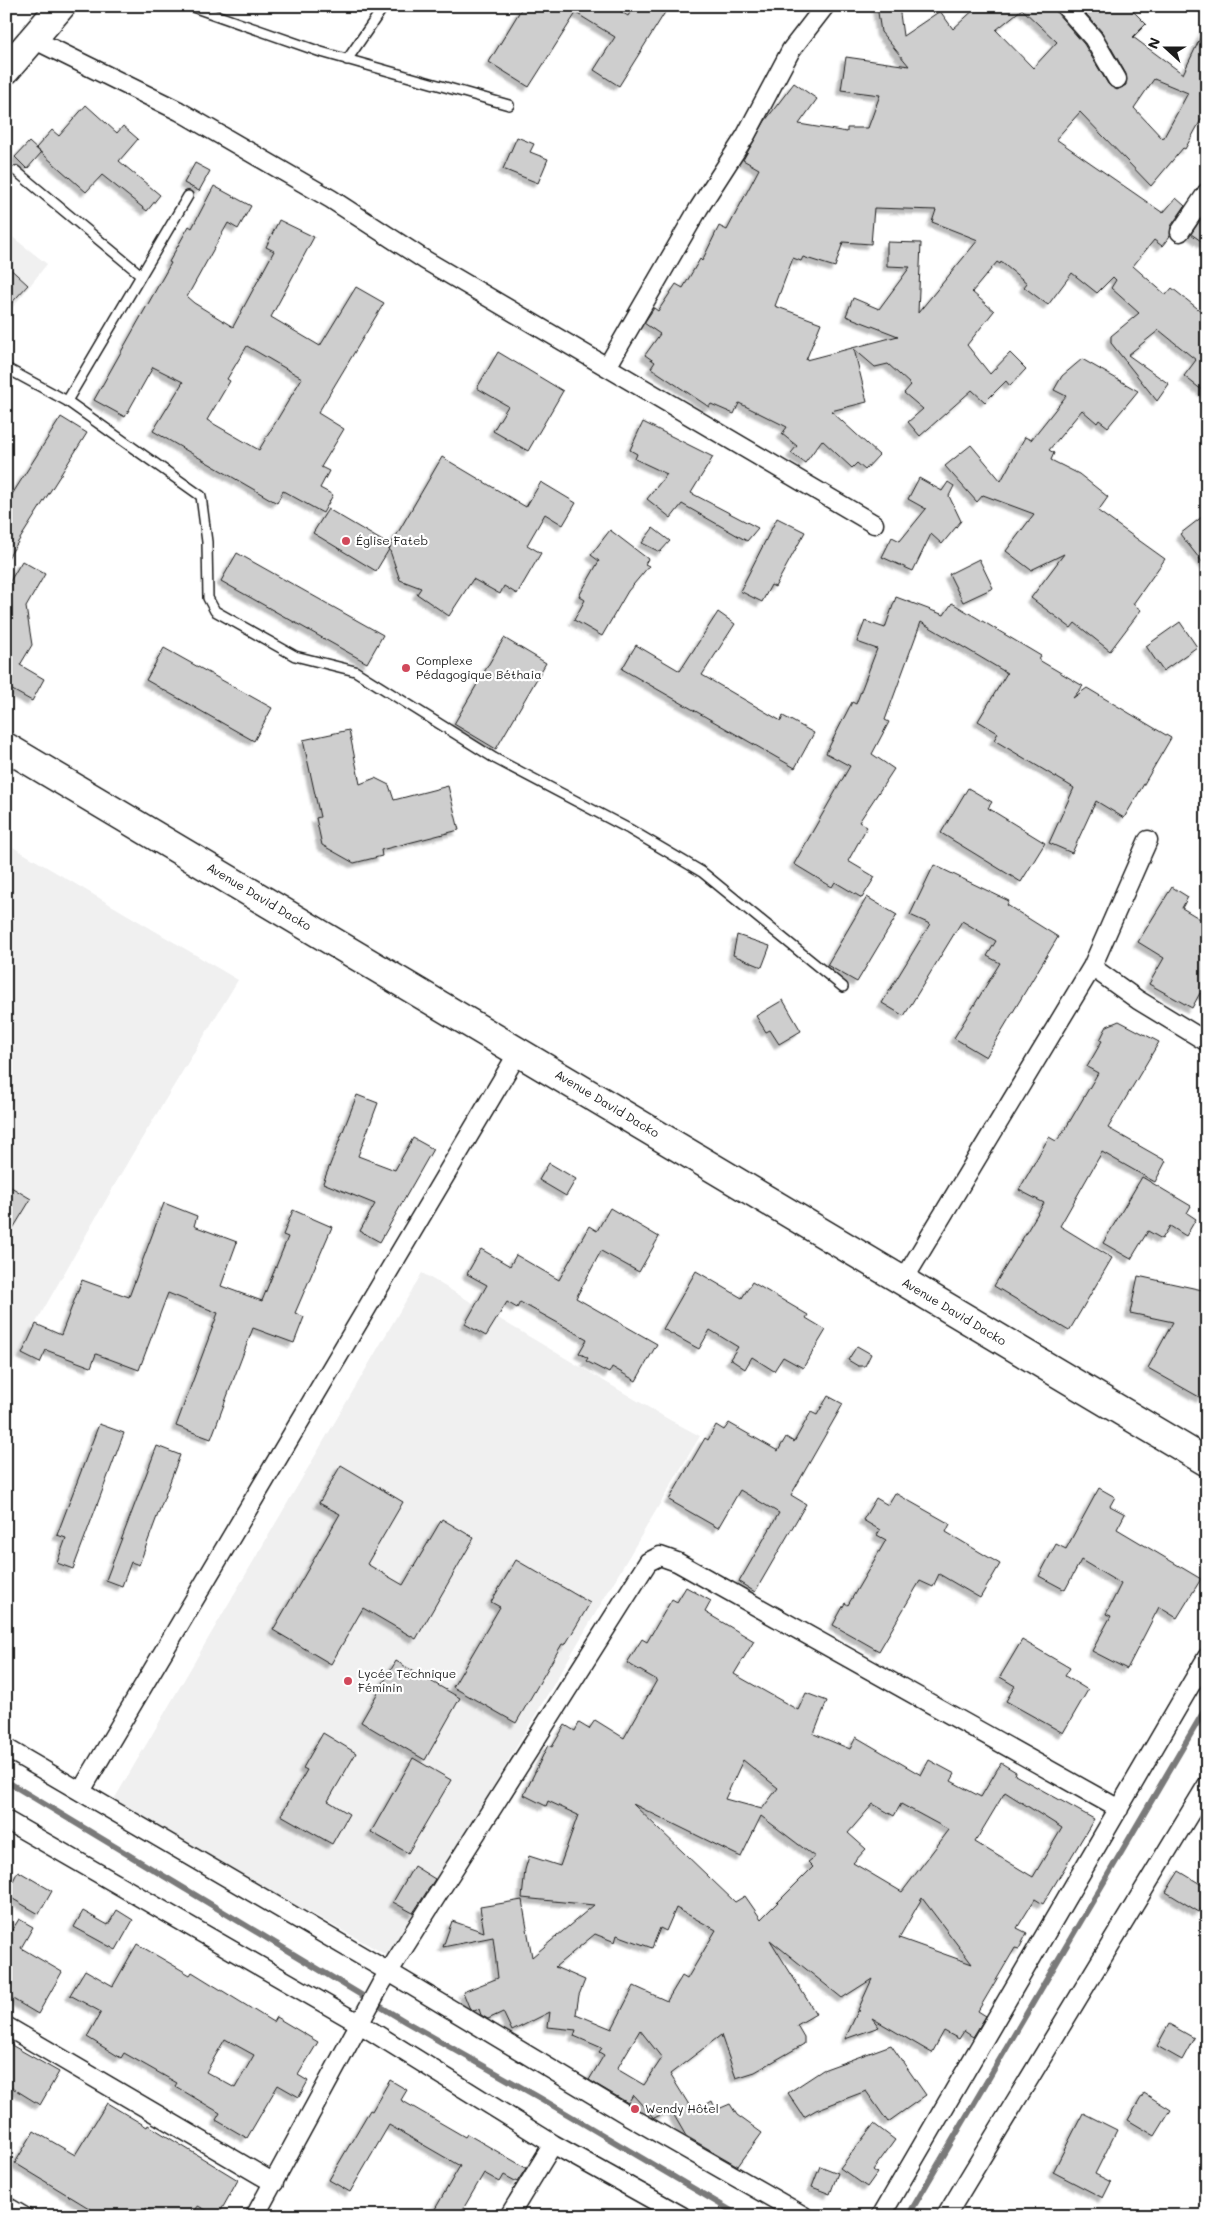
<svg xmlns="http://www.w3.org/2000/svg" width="1213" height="2222" viewBox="0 0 1213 2222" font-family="Mali,sans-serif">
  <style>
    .built { fill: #f0f0f0 }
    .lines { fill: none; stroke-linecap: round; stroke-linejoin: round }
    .stream { stroke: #7a7a7a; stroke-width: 6 }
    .building { fill: #cecece; stroke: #1c1c1c; fill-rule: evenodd; filter: url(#shadow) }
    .service-casing { stroke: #1c1c1c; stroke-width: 12 }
    .minor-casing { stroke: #1c1c1c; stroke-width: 21 }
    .primary-casing { stroke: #1c1c1c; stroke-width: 31 }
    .service { stroke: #fff; stroke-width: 9 }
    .minor { stroke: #fff; stroke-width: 18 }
    .primary { stroke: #fff; stroke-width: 28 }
    .poi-dot { fill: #d1495b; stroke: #fff; stroke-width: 2 }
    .labels { text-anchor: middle; stroke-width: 4.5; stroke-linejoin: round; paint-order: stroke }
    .poi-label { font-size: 12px; fill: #1c1c1c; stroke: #fff; text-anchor: start }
    .street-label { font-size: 12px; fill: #1c1c1c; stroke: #fff }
  </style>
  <defs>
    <filter id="shadow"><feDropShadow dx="-4.5" dy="4.5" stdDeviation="1" flood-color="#0004"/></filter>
  </defs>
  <rect width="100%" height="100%" fill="#fff"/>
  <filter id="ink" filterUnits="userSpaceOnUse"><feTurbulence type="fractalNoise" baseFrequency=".02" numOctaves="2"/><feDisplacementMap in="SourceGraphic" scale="10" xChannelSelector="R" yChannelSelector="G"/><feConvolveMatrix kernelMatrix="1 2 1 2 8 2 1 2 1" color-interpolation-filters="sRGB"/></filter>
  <g filter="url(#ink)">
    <path class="built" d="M6 232 47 264 6 316Z
      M6 843 238 980 130 1158 6 1375Z
      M422 1273 668 1419 700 1436 392 1958 112 1803Z"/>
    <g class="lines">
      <path class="stream" d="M6 1781 406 2022 540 2098 740 2216
        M908 2216 1207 1706"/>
    </g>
    <path class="building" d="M523 6H612L628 16 634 6H669L619 86 594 70 615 37 576 13 529 87 489 62Z
      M877 6H899L903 36 940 11 953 29 978 6H1055L1057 13 1084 44 1108 84 1117 90 1126 85V74L1102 32 1079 6H1128L1146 24 1133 37 1183 74 1207 24V109L1185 149 1183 148 1151 186 1080 112 1056 139 1163 213 1176 198 1185 206 1171 226 1170 236 1162 246 1154 240 1133 266 1166 295 1172 288 1207 316V394L1184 376 1196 360 1159 330 1128 355 1169 384 1157 401 1111 343V336L1139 313 1111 288 1116 280 1113 277 1097 293 1072 273 1048 305 1024 287 1027 283 1001 262 1000 264 997 262 972 292 994 311 967 345 990 374 1010 353 1026 369 1010 386 1006 381 985 402 972 390 920 436 908 422 923 409 904 393 911 385 888 364 875 367 854 349 867 402 831 411 879 455 865 470 857 463 852 468 822 440 805 463 791 453 797 446 782 434 787 427 739 403 734 414 711 404 709 407 651 368 655 362 645 355 660 334 644 323 654 308 658 311 676 284 683 288 700 259 702 261 719 226 727 230 759 169 743 160 765 121 794 83 817 99 799 124 847 132V128H868L880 95 841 90 846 57 909 66 881 32ZM1022 9 1057 42 1033 68 996 30ZM1154 79 1188 93 1163 139 1134 108ZM874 208 936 210 932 222 978 240 918 313 921 243 887 242V266L910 267 879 309 853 298 846 316 898 336 806 360 821 323 775 306 793 258 801 261 803 257 835 267 843 242 871 244Z
      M86 105 117 133 123 126 138 139 119 161 160 195 147 211 102 175 86 192 36 148 52 130 59 136Z
      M517 137 534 144 530 152 548 159 538 183 503 169Z
      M29 142 41 153 27 169 15 157Z
      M195 163 210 171 199 191 184 183Z
      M214 186 251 206 238 229 228 223 187 297 194 303 233 327 274 251 266 247 279 220 314 237 271 317 320 346 356 287 384 303 318 413 344 429 321 467 329 471 320 488 333 495 323 513 283 491 277 503 153 431 183 382 153 367 125 417 94 400 171 263 169 262 189 226 192 228ZM247 346 302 378 259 450 207 420 230 381 227 379Z
      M1201 219 1207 224V245L1191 234Z
      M6 265 28 285 6 309Z
      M498 352 563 391 528 451 493 431 508 406 477 388Z
      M1082 359 1138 391 1108 427 1099 420 1097 423 1082 410 1049 450 1054 453 1051 460 1079 474 1108 497 1098 511 1165 559 1133 604 1141 610 1110 651 1075 623 1071 628 1031 598 1064 554 1031 570 1006 551 1034 514 983 495 977 502 945 466 971 445 1001 481 1025 437 1031 440 1066 396 1054 390 1062 376Z
      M61 417 87 433 6 561V504Z
      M643 422 713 457 691 493 758 528 747 541 682 504 671 518 647 499 667 474 635 459 637 454 630 450Z
      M442 457 526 507 541 482 576 503 563 525 545 514 527 545 541 553 517 594 504 586 500 594 473 579 449 616 417 594 421 588 400 580 389 548Z
      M919 478 942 491 948 482 954 486 949 496 961 521 942 544 931 534 913 571 882 557 892 537 900 541 926 509 908 499Z
      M328 509 391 546 376 571 313 533Z
      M1207 513V568L1180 534Z
      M777 518 805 532 775 587 771 585 762 602 740 591Z
      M653 528 670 541 660 552 642 543Z
      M610 530 648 559 645 564 649 566 628 591 602 636 574 620 585 600 579 596 599 561 591 555Z
      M237 553 383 635 367 663 221 581Z
      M979 559 993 588 963 602 949 574Z
      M22 561 45 574 26 607 32 645 20 665 44 679 32 701 7 687 6 689V588Z
      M896 597 944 615 952 603 1041 656 1039 660 1083 686 1073 698 1087 688 1171 738 1124 818 1096 801 1072 853 1049 843 1074 788 994 740 998 733 978 721 1007 673 921 622 885 720 889 722 872 754 894 769 859 822 867 827 848 861 875 877 862 898 835 882 832 887 794 864 850 766 826 753 852 702 856 704 877 649 857 642 865 621 885 628Z
      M718 612 735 624 702 675 781 721 783 716 814 733 795 768 622 669 636 645 680 671Z
      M1180 622 1197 647 1163 671 1146 646Z
      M504 638 546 663 496 749 454 724Z
      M164 648 272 708 254 741 146 680Z
      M349 730 360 784 375 778 389 785 394 800 448 786 459 830 381 850 382 856 354 863 322 845 316 818 320 817 303 740Z
      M968 788 992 802 988 808 1045 843 1021 882 941 833Z
      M934 865 1009 901 1007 905 1058 937 986 1057 954 1038 1000 963 987 956 996 941 962 921 904 1016 882 1003 930 924 910 915Z
      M1172 887 1188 897 1182 908 1207 923V997L1200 993 1192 1008 1149 984 1164 958 1138 942Z
      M867 897 897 915 857 982 827 965Z
      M737 935 770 946 762 967 733 955Z
      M783 1000 801 1031 779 1044 770 1030 766 1032 756 1016Z
      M1119 1021 1159 1042 1108 1128 1166 1161 1155 1182 1102 1152 1060 1226 1112 1258 1069 1331 994 1286 1044 1203 1019 1190 1049 1137 1056 1141 1063 1133 1098 1073 1087 1067 1102 1041 1100 1040 1107 1026Z
      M357 1095 378 1103 358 1156 395 1170 413 1138 433 1149 380 1242 360 1231 375 1204 323 1183Z
      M549 1163 576 1179 566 1196 539 1180Z
      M1142 1177 1191 1206 1187 1213 1196 1219 1186 1236 1170 1226 1162 1239 1148 1231 1131 1259 1103 1243Z
      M6 1184 31 1199 6 1240Z
      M164 1203 197 1216 194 1226 237 1242 221 1286 262 1301 288 1237 283 1235 293 1210 332 1227 295 1313 304 1317 294 1343 253 1328 211 1439 176 1426 218 1313 168 1293 139 1370 96 1354 91 1367 46 1350 40 1363 22 1354 36 1324 61 1335 82 1280 129 1297Z
      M610 1208 659 1237 639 1272 601 1251 576 1298 657 1344 636 1381 612 1367 609 1373 586 1361 588 1358 579 1353 587 1339 520 1302 517 1308 507 1302 486 1336 465 1324 487 1285 467 1274 481 1249 510 1266 516 1255 559 1280 589 1226 597 1231Z
      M696 1271 742 1298 752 1282 808 1315 806 1318 826 1330 803 1368 783 1357 774 1371 752 1357 745 1369 730 1359 738 1347 710 1330 699 1349 663 1329Z
      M1138 1276 1207 1291V1387L1201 1398 1148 1368 1173 1322 1130 1313Z
      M857 1346 871 1354 865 1366H858L848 1360Z
      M828 1396 843 1404 791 1495 806 1504 755 1592 739 1582 779 1513 740 1490 718 1528 669 1500 705 1438 708 1440 716 1425 724 1430 729 1423 778 1451 786 1437 794 1442 811 1412 817 1415Z
      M99 1424 124 1433 73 1569 57 1563 66 1538 57 1535Z
      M157 1446 180 1455 139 1565 131 1562 122 1586 106 1580Z
      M341 1465 403 1502 367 1564 403 1585 442 1519 474 1538 416 1639 363 1608 331 1664 273 1630 340 1514 319 1503Z
      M1099 1488 1115 1497 1110 1506 1125 1514 1117 1529 1201 1579 1177 1618 1159 1607 1127 1669 1092 1651 1111 1616 1106 1614 1121 1584 1081 1560 1065 1590 1039 1576 1056 1544 1066 1549Z
      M895 1493 950 1524 946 1532 1000 1564 980 1598 939 1574 933 1587 920 1581 879 1651 833 1625 845 1603 848 1605 886 1540 877 1535 880 1530 863 1520 876 1498 888 1505Z
      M516 1560 590 1603 565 1645 562 1644 516 1723 453 1687 500 1607 491 1602Z
      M686 1587 711 1601 705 1612 754 1641 734 1674 798 1710 806 1693 827 1701 814 1734 850 1749 856 1737 921 1775 929 1760 955 1774 951 1781 981 1797 1001 1763 1016 1772 1015 1775 1094 1819 1043 1904 1035 1899 1017 1928 1027 1933 1019 1949 1015 1948 978 2011 986 2016 973 2037 964 2031 959 2039 944 2031 932 2053 872 2018 879 2027 845 2039 858 2011H860L858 2010 872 1979 842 1998 770 1940 816 2014 797 2025 804 2037V2044L755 2072 736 2078 721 2035 670 2074 691 2108 693 2107 696 2111 712 2101 716 2110 730 2104 737 2115 762 2133 738 2166 686 2136 671 2110 654 2118 633 2095 628 2103 589 2080 604 2055 599 2052 602 2048 574 2036 576 2030 548 2027 550 2012 512 2031 503 2012 488 2019 481 2015 479 2009 474 2011 469 2007 463 1992 498 1978 493 1937 443 1947 452 1921 484 1932 480 1907 522 1900 532 1957 594 1905 522 1898 525 1870 529 1856 560 1866 578 1815 548 1801 546 1806 524 1795 548 1745 552 1747 565 1725 575 1731 579 1723 589 1729 595 1720 624 1738 657 1680 627 1663 642 1639 647 1642 672 1599 677 1602ZM743 1760 778 1788 762 1809 725 1799ZM1005 1792 1062 1828 1033 1877 975 1842ZM633 1804 741 1857 761 1816 815 1857 808 1862 813 1867 761 1919 745 1896 735 1902ZM873 1804 894 1816 901 1804 949 1830 902 1892 853 1863 866 1849 848 1833ZM922 1898 972 1964 899 1938ZM676 1908 716 1930 687 1979 682 1976 667 2001 634 1986 612 2029 576 2014 579 1995 585 1980 555 1967 595 1934 615 1942 617 1935 652 1948 660 1928 666 1931ZM640 2030 662 2058 644 2085 617 2069Z
      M1022 1640 1070 1668 1065 1676 1088 1690 1063 1733 1006 1701 1015 1686 1000 1677Z
      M396 1661 460 1698 425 1760 361 1722Z
      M323 1733 356 1753 328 1801 349 1814 332 1844 281 1815 307 1770 303 1768Z
      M413 1758 451 1780 408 1853 371 1832Z
      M414 1866 435 1879 413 1913 393 1902Z
      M18 1871 52 1891 39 1914 6 1895Z
      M1179 1871 1207 1888V1899L1199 1912 1166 1892Z
      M117 1910 133 1920 116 1950 74 1927 83 1911 108 1925Z
      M19 1919 33 1927 21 1948 62 1972 38 2014 6 1995V1940Z
      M137 1944 190 1975 192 1972 273 2022 276 2017 318 2042 298 2075 308 2081 299 2097 278 2085 247 2138 216 2120 220 2113 175 2086 177 2083 124 2053 121 2058 87 2037 101 2012 70 1995 85 1970 113 1986ZM225 2039 254 2055 235 2088 206 2072Z
      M1169 2024 1194 2038 1182 2060 1157 2046Z
      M6 2042 59 2072 40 2105 6 2084Z
      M891 2045 926 2095 888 2122 866 2091 816 2110 804 2117 788 2093 823 2070Z
      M390 2080 407 2090 401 2100 465 2137 467 2134 526 2168 517 2182 504 2175 500 2182 484 2173 459 2216H431L460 2166 389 2125 350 2192 329 2180 370 2110 372 2111Z
      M1144 2093 1171 2110 1155 2136 1128 2120Z
      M107 2103 147 2127 148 2125 238 2180 218 2216 198 2206 192 2216H159L146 2208 142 2216H102L15 2163 34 2131 75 2155Z
      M1083 2113 1117 2130 1095 2174 1111 2182 1103 2198 1053 2172Z
      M874 2124 895 2140 873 2170 877 2173 867 2187 840 2168Z
      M820 2166 838 2173 830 2194 812 2187Z"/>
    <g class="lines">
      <g class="service-casing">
        <path id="service" d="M190 6 321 52 509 105
          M347 60 384 6
          M16 171 141 275
          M6 368 67 401 201 496 207 542 208 598 215 611 295 656 355 671 494 758 629 829 702 872 843 987
          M67 401 188 196"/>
      </g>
      <g class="minor-casing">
        <path id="minor" d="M1065 6 1093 38 1117 79
          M33 39 179 111 331 199 425 260 874 524
          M1180 232 1207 192
          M607 367 699 208 746 135 791 50 825 6
          M1092 967 1138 1000 1207 1042
          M903 1281 1092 967 1148 840
          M6 1748 389 1972 629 2116 804 2216
          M81 1791 519 1051
          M6 1820 360 2024 553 2144 682 2216
          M6 2026 274 2183
          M6 2206 23 2216
          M255 2216 381 1984 648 1562 660 1556 677 1562 1119 1809
          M509 2216 553 2144
          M881 2216 1207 1657
          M946 2216 1207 1785"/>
      </g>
      <g class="primary-casing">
        <path id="primary" d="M6 70 61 6
          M6 747 1207 1462"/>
      </g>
      <use href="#service" class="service"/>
      <use href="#minor" class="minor"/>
      <use href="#primary" class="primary"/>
    </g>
  </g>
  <g class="poi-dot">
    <circle cx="346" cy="541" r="5"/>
    <circle cx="406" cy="668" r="5"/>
    <circle cx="348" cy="1681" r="5"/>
    <circle cx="635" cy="2109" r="5"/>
  </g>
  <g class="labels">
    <g class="poi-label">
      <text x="356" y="545">Église Fateb</text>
      <text x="416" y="665">Complexe<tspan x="416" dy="14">Pédagogique Béthaia</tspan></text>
      <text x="358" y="1678">Lycée Technique<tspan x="358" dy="14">Féminin</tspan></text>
      <text x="645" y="2113">Wendy Hôtel</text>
    </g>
    <g class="street-label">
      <text transform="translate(259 897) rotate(31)" y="4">Avenue David Dacko</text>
      <text transform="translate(607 1104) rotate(31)" y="4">Avenue David Dacko</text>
      <text transform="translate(954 1312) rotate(31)" y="4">Avenue David Dacko</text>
    </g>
  </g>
  <rect width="1213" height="2222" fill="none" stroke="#fff" stroke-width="25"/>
  <rect x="12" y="12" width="1188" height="2197" fill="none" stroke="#1c1c1c" stroke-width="2" filter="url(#ink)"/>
  <g transform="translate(1166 48) rotate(291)" stroke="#ffffff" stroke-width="4" paint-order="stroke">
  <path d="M0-4L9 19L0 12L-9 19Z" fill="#1c1c1c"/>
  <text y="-8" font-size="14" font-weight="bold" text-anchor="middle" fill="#1c1c1c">N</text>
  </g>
</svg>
